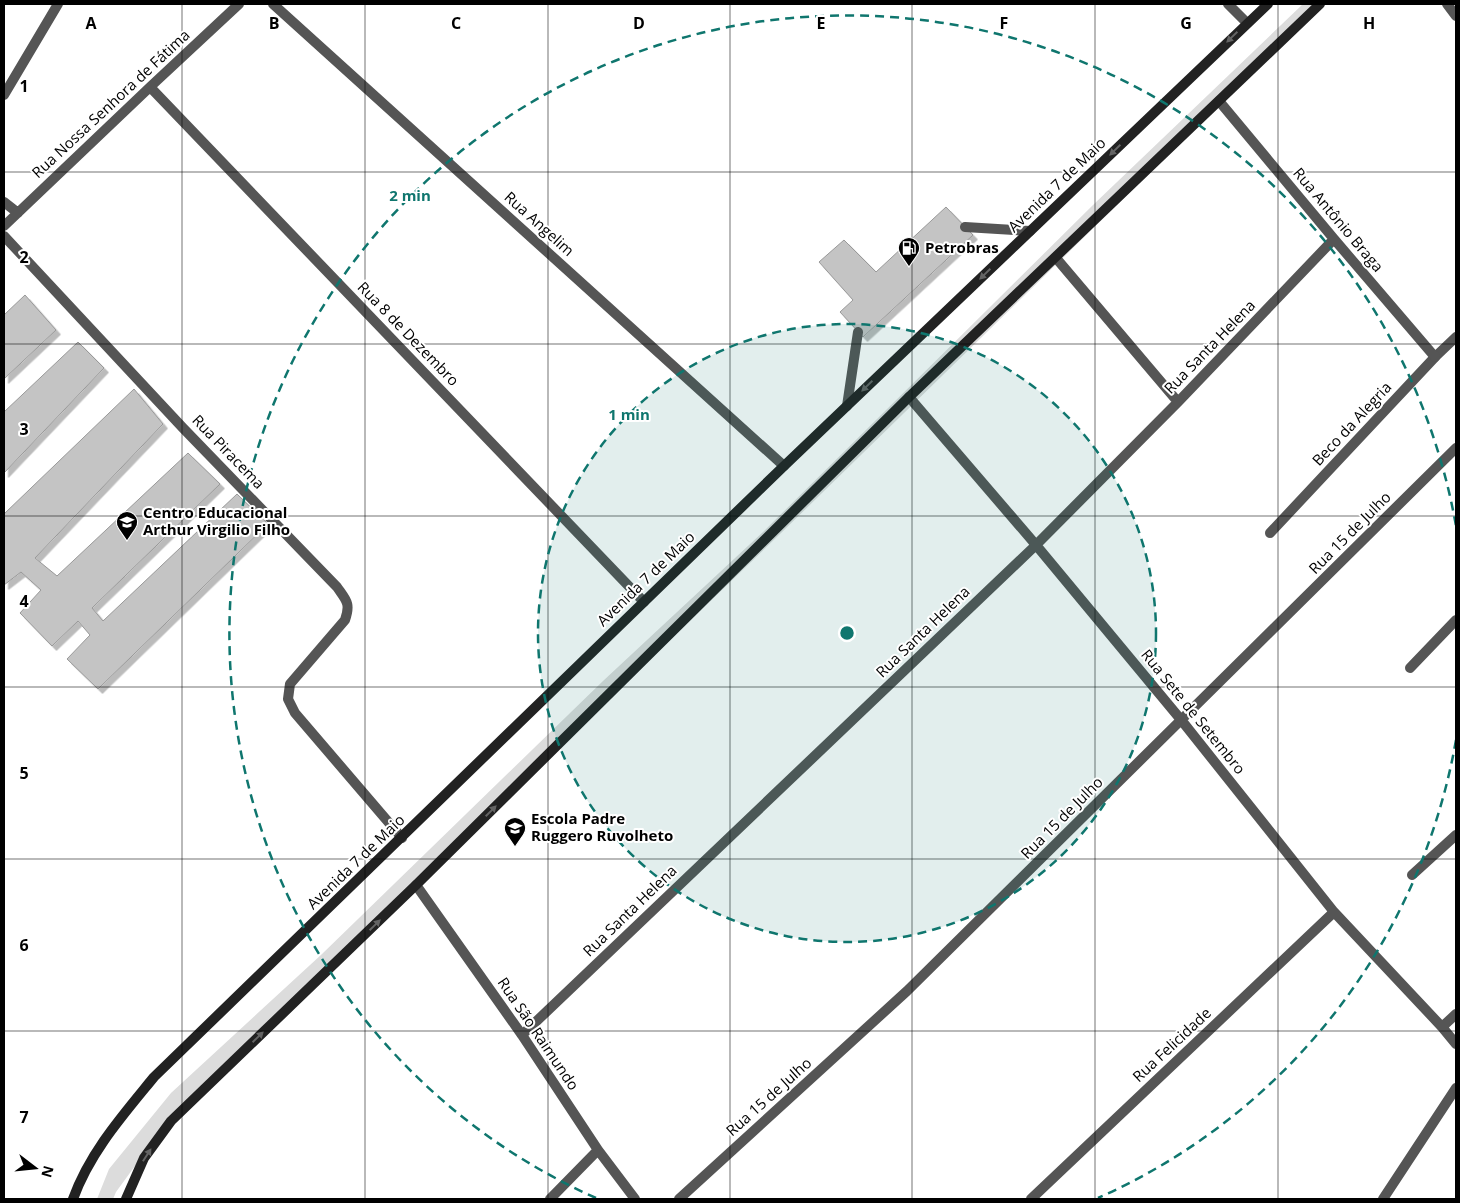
<svg xmlns="http://www.w3.org/2000/svg" width="1460" height="1203" viewBox="0 0 1460 1203" font-family="'Open Sans',sans-serif">
  <style>
    .green { fill: #dcdcdc }
    .building { fill: #c4c4c4; stroke: #999; filter: url(#shadow) }
    .lines { fill: none; stroke-linecap: round; stroke-linejoin: round }
    .lane { stroke: #555; stroke-width: 10 }
    .street { stroke: #555; stroke-width: 10 }
    .secondary { stroke: #222; stroke-width: 10 }
    .oneway { fill: #646464 }
    .grid { fill: none; stroke: #000; stroke-width: 1; stroke-opacity: 0.55 }
    .ring { fill: none; stroke: #0f766e; stroke-width: 2.5; stroke-dasharray: 9 6 }
    .labels { text-anchor: middle; stroke-width: 4; stroke-linejoin: round; paint-order: stroke }
    .street-label { font-size: 15px; fill: #000; stroke: #fff }
    .poi-label { font-size: 15px; font-weight: bold; fill: #000; stroke: #fff; text-anchor: start }
    .grid-label { font-size: 16px; text-anchor: middle; font-weight: bold; fill: #000; stroke: #fff; stroke-width: 4; stroke-linejoin: round; paint-order: stroke }
    .centre { fill: #0f766e; stroke: #fff; stroke-width: 2.5 }
    .ring-label { font-size: 15px; text-anchor: middle; font-weight: bold; fill: #0f766e; stroke: #fff; stroke-width: 4; stroke-linejoin: round; paint-order: stroke }
  </style>
  <defs>
    <filter id="shadow"><feDropShadow dx="4.5" dy="4.5" stdDeviation="0" flood-color="#0004"/></filter>
  </defs>
  <rect width="100%" height="100%" fill="#fff"/>
  <path class="green" d="M1303 4H1323L780 534 159 1133 116 1192 113 1199H97L109 1169 171 1093 322 954 603 681 763 532 1093 205Z"/>
  <path class="building" d="M946 207 973 235 863 337 840 312 853 300 819 262 844 240 876 272Z
    M25 295 56 330 4 379V315Z
    M78 342 104 368 4 473V412Z
    M134 389 163 424 35 558 57 576 188 453 220 484 92 608 103 621 237 494 268 524 98 689 67 659 90 635 78 621 52 646 20 613 41 590 21 572 4 585V514Z"/>
  <g class="lines">
    <path class="lane" d="M965 227 1030 231
      M847 406 858 332
      M1270 533 1435 357 1456 337
      M1410 668 1456 620"/>
    <path class="street" d="M273 4 784 466
      M1228 4 1247 23
      M1447 4 1456 16
      M150 87 644 602
      M4 95 58 4
      M1219 101 1334 239 1435 357
      M4 202 18 213
      M4 226 150 87 239 4
      M4 236 183 428 337 587C346 600 351 603 345 620L290 684 288 699 295 713 402 838
      M1056 258 1178 402
      M909 397 1036 545 1182 721 1334 912 1442 1027 1456 1044
      M1412 875 1456 835
      M416 885 522 1035 598 1150 635 1199
      M1442 1027 1456 1014
      M522 1035 1036 545 1178 402 1334 239
      M550 1199 598 1150
      M679 1199 907 991 1456 448
      M1031 1199 1334 912
      M1383 1199 1456 1088"/>
    <path class="secondary" d="M73 1199C90 1152 123 1115 154 1077L784 466 1268 4
      M126 1199 144 1158 171 1121 416 885 909 397 1320 4"/>
  </g>
  <defs><path id="oneway-solid" d="M-6-.8H1V-3.2L6.5 0L1 3.2V.8H-6Z" transform="scale(1.25)"/></defs>
  <g class="oneway">
    <use href="#oneway-solid" transform="translate(1232 37) rotate(136)"/>
    <use href="#oneway-solid" transform="translate(1115 150) rotate(136)"/>
    <use href="#oneway-solid" transform="translate(985 274) rotate(136)"/>
    <use href="#oneway-solid" transform="translate(867 386) rotate(136)"/>
    <use href="#oneway-solid" transform="translate(491 811) rotate(-45)"/>
    <use href="#oneway-solid" transform="translate(375 925) rotate(-44)"/>
    <use href="#oneway-solid" transform="translate(258 1037) rotate(-44)"/>
    <use href="#oneway-solid" transform="translate(147 1155) rotate(-57)"/>
  </g>
  <path class="grid" d="M182 4V1199M365 4V1199M548 4V1199M730 4V1199M912 4V1199M1095 4V1199M1278 4V1199M4 172H1456M4 344H1456M4 516H1456M4 687H1456M4 859H1456M4 1031H1456"/>
  <circle cx="847" cy="633" r="309" fill="#0f766e" fill-opacity=".12"/>
  <g class="ring">
    <circle cx="847" cy="633" r="309"/>
    <path d="M1456 740A618 618 0 0 1 1098 1198M596 1198A618 618 0 1 1 1456 526"/>
  </g>
  <defs>
    <g id="fuel-pin" transform="scale(1.125)"><path d="M0 17L-7.5 6A9.5 9.5 0 1 1 7.5 6Z" fill="#000" stroke="#fff"/><path d="M-5.5-6h7V0h2V4h1.3V-2.5L3-4.5l.8-.8L6-3V5H2.5V1h-1V6h-7ZM-4.2-4.7v3.2H.2V-4.7Z" fill="#fff"/></g>
    <g id="school-pin" transform="scale(1.125)"><path d="M0 17L-7.5 6A9.5 9.5 0 1 1 7.5 6Z" fill="#000" stroke="#fff"/><path d="M0-5L7-2L0 1L-7-2ZM-4 1L0 2.5L4 1V4Q0 6-4 4Z" fill="#fff"/></g>
  </defs>
  <g fill-rule="evenodd">
    <use href="#fuel-pin" x="909" y="248"/>
    <use href="#school-pin" x="127" y="522"/>
    <use href="#school-pin" x="515" y="828"/>
  </g>
  <g class="labels">
    <g class="street-label">
      <text transform="translate(111 104) rotate(-43)" y="5">Rua Nossa Senhora de Fátima</text>
      <text transform="translate(1057 185) rotate(-44)" y="5">Avenida 7 de Maio</text>
      <text transform="translate(1338 220) rotate(50)" y="5">Rua Antônio Braga</text>
      <text transform="translate(539 224) rotate(42)" y="5">Rua Angelim</text>
      <text transform="translate(408 334) rotate(46)" y="5">Rua 8 de Dezembro</text>
      <text transform="translate(1210 347) rotate(-46)" y="5">Rua Santa Helena</text>
      <text transform="translate(1352 424) rotate(-47)" y="5">Beco da Alegria</text>
      <text transform="translate(228 452) rotate(46)" y="5">Rua Piracema</text>
      <text transform="translate(1350 533) rotate(-45)" y="5">Rua 15 de Julho</text>
      <text transform="translate(646 579) rotate(-44)" y="5">Avenida 7 de Maio</text>
      <text transform="translate(923 632) rotate(-44)" y="5">Rua Santa Helena</text>
      <text transform="translate(1193 712) rotate(51)" y="5">Rua Sete de Setembro</text>
      <text transform="translate(1062 818) rotate(-45)" y="5">Rua 15 de Julho</text>
      <text transform="translate(356 862) rotate(-44)" y="5">Avenida 7 de Maio</text>
      <text transform="translate(630 911) rotate(-44)" y="5">Rua Santa Helena</text>
      <text transform="translate(538 1034) rotate(56)" y="5">Rua São Raimundo</text>
      <text transform="translate(1172 1045) rotate(-43)" y="5">Rua Felicidade</text>
      <text transform="translate(769 1097) rotate(-42)" y="5">Rua 15 de Julho</text>
    </g>
    <g class="poi-label">
      <text x="925" y="253">Petrobras</text>
      <text x="143" y="518">Centro Educacional<tspan x="143" dy="17">Arthur Virgilio Filho</tspan></text>
      <text x="531" y="824">Escola Padre<tspan x="531" dy="17">Ruggero Ruvolheto</tspan></text>
    </g>
  </g>
  <g class="grid-label">
    <text x="91" y="29">A</text>
    <text x="274" y="29">B</text>
    <text x="456" y="29">C</text>
    <text x="639" y="29">D</text>
    <text x="821" y="29">E</text>
    <text x="1004" y="29">F</text>
    <text x="1186" y="29">G</text>
    <text x="1369" y="29">H</text>
    <text x="24" y="92">1</text>
    <text x="24" y="263">2</text>
    <text x="24" y="435">3</text>
    <text x="24" y="607">4</text>
    <text x="24" y="779">5</text>
    <text x="24" y="951">6</text>
    <text x="24" y="1123">7</text>
  </g>
  <circle cx="847" cy="633" r="8" class="centre"/>
  <g class="ring-label">
    <text x="410" y="201">2 min</text>
    <text x="629" y="420">1 min</text>
  </g>
  <rect width="1460" height="1203" fill="none" stroke="#000000" stroke-width="10"/>
  <g transform="translate(35 1168) rotate(106)" stroke="#ffffff" stroke-width="4" paint-order="stroke">
  <path d="M0-4L9 19L0 12L-9 19Z" fill="#000000"/>
  <text y="-8" font-size="14" font-weight="bold" text-anchor="middle" fill="#000000">N</text>
  </g>
</svg>
